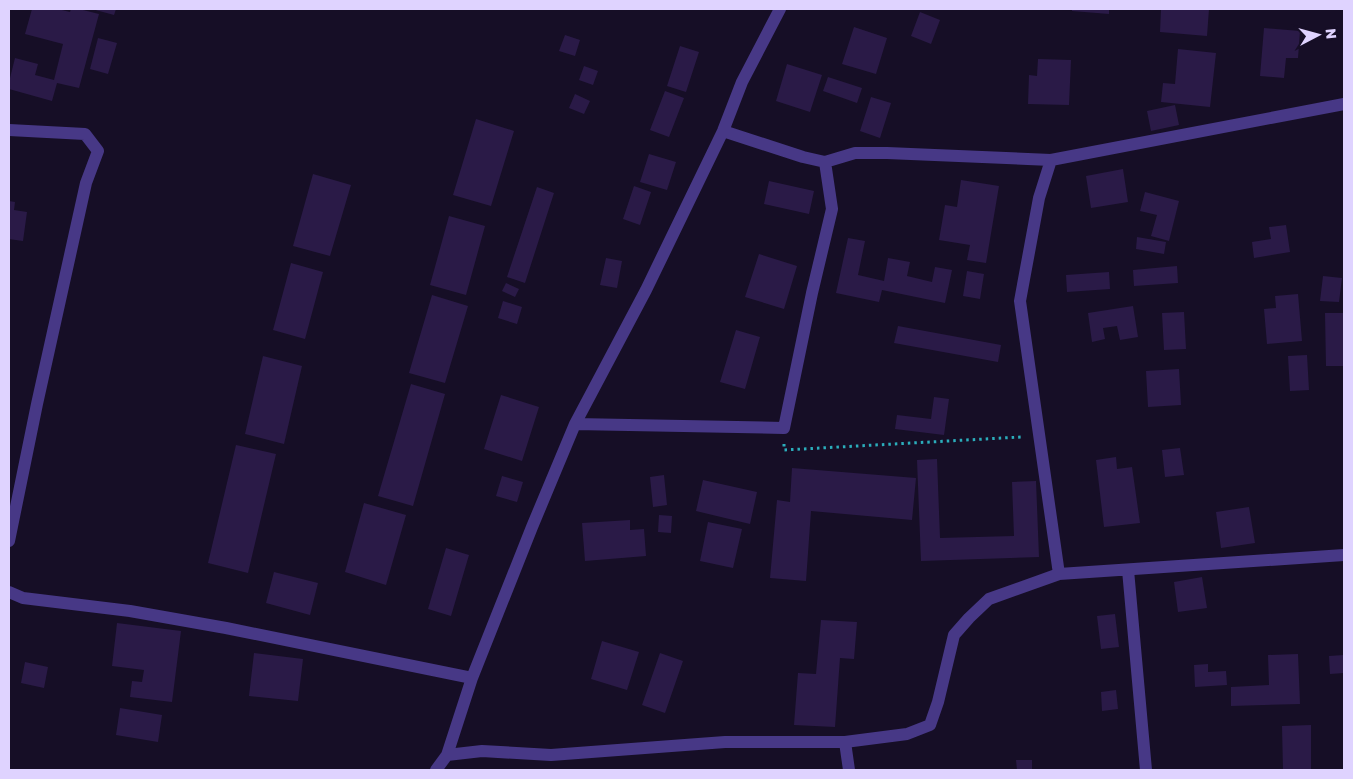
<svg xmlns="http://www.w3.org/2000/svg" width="1353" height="779" viewBox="0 0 1353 779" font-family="'Golos Text',sans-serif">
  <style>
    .building { fill: #2a1a47 }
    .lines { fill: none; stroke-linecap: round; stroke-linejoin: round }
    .path { stroke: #2badbb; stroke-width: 3; stroke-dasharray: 2.5 4; stroke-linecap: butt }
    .street { stroke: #473886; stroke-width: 12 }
  </style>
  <rect width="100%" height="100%" fill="#160e26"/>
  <path class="building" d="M32 9H63L62 10 70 12 71 9H79L99 14 79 88 57 83 52 101 9 89V82L15 58 38 64 35 75 54 80 63 44 25 34Z
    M92 9H116L114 15Z
    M1072 9H1109V14L1072 11Z
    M1161 9H1209L1207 36 1160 32Z
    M920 12 940 20 931 44 911 36Z
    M854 27 887 38 876 74 842 64Z
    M1264 28 1300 31 1298 58H1286L1284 78 1260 76Z
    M565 35 580 40 575 56 559 51Z
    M98 38 117 43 108 74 90 69Z
    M680 46 699 52 686 92 667 86Z
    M1178 49 1216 53 1210 107 1161 102 1163 83 1175 84Z
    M1038 59 1071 60 1069 105 1028 104 1029 75 1037 76Z
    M787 64 822 75 810 112 776 101Z
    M584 66 598 71 593 85 579 80Z
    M828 77 862 88 857 103 823 91Z
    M665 91 684 98 669 137 650 130Z
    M575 94 590 101 584 114 569 108Z
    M871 97 891 103 880 138 860 131Z
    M1175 105 1179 125 1151 131 1147 111Z
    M476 119 514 131 491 206 453 195Z
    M649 154 676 162 667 190 640 182Z
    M1123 169 1128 202 1091 208 1086 176Z
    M313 174 351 185 330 256 293 246Z
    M961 180 999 186 986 263 967 260 970 245 939 240 945 205 957 207Z
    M769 181 814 191 809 214 764 204Z
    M634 186 651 192 640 225 623 219Z
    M537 187 554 193 525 283 507 277Z
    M1145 192 1179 201 1169 241 1151 236 1157 215 1140 211Z
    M9 201 15 202 14 210 27 212 23 241 9 239Z
    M449 216 485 226 466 295 430 285Z
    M1286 225 1290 252 1254 258 1252 242 1271 239 1269 227Z
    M1137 237 1166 242 1164 254 1136 249Z
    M848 238 865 241 858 275 884 281 888 258 910 262 907 276 932 282 935 267 952 270 945 303 882 290 879 302 836 293Z
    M759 254 797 266 784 309 745 297Z
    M606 258 622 261 617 288 600 285Z
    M291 263 323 272 305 339 273 330Z
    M1177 266 1178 283 1134 286 1133 270Z
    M967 271 984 274 980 299 963 296Z
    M1109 272 1110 289 1067 292 1066 275Z
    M1323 276 1342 278 1339 302 1320 301Z
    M506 283 519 289 515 297 502 291Z
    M1298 294 1302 341 1267 344 1264 309 1276 308 1275 296Z
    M432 295 468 306 445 383 409 373Z
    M503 301 522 307 517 324 498 318Z
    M1133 306 1138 337 1120 340 1117 326 1103 328 1105 339 1092 342 1088 313Z
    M1184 312 1186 349 1164 350 1162 313Z
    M1325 313H1344V366H1326Z
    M898 326 1001 345 998 362 894 343Z
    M736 330 760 337 745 389 720 382Z
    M1307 355 1309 390 1290 391 1288 356Z
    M263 356 302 366 284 444 245 434Z
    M1179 369 1181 405 1148 407 1146 371Z
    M411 384 445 394 413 506 378 496Z
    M501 395 539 407 522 461 484 449Z
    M934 397 949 399 944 435 895 429 897 415 931 419Z
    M236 445 276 454 248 573 208 563Z
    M1180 448 1184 475 1165 477 1162 450Z
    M1116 457 1117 469 1132 467 1140 523 1104 527 1096 460Z
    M937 459 940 538 1014 536 1012 482 1036 481 1039 557 921 561 917 460Z
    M792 468 916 478 912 520 811 511 806 581 770 578 777 500 790 502Z
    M664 475 667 505 653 507 650 477Z
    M502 476 523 482 517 502 496 496Z
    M703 480 757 492 750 524 696 511Z
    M364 503 406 515 386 585 345 572Z
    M1249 507 1255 543 1221 548 1216 512Z
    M659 515 672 516 671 533 658 532Z
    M630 520V530L644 529 646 556 585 561 582 523Z
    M708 522 742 529 733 568 700 561Z
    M446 548 469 555 451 616 428 609Z
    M274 572 318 583 310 615 266 603Z
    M1202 577 1207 608 1178 612 1174 582Z
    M1115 614 1119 647 1101 649 1097 616Z
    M821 620 857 622 854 659 840 658 835 727 794 725 798 673 816 674Z
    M117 623 181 631 172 702 130 697 132 681 142 682 144 670 112 666Z
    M602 641 639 652 627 690 591 679Z
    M254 653 303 659 298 701 249 696Z
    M660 653 683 661 665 713 642 705Z
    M1298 654 1300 704 1231 706V687L1269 685 1268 655Z
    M1344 655V673L1330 674 1329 656Z
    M25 662 48 667 44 688 21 683Z
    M1208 664V672L1226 671 1227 685 1195 687 1194 665Z
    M1116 690 1118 709 1102 711 1101 692Z
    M120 708 162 715 158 742 116 735Z
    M1311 725V770H1283L1282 726Z
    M1016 760H1032V770H1017Z"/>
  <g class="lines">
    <path class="path" d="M784 444V450L1021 437"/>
    <path class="street" d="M9 130 85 134 98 151 86 183 37 404 9 541
      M723 131 803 157 825 162 855 153H887L1051 160 1344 104
      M1051 160 1039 198 1020 301 1059 574
      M575 424 784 428 812 293 832 209 825 162
      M1128 570 1146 770
      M9 592 23 598 130 611 226 628 472 678
      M845 742 849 770
      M447 755 482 751 551 755 725 742H845L907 734 930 725 938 702 954 635 969 618 989 599 1059 574 1344 555
      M436 770 447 755 472 678 532 527 575 424 646 290 723 131 742 82 780 9"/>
  </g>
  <rect width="1353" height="779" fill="none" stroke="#dfd3ff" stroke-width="20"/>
  <g transform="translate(1318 35) rotate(84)" stroke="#160e26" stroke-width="4" paint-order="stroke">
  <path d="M0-4L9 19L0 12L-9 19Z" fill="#dfd3ff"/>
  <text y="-8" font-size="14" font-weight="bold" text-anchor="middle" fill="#dfd3ff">N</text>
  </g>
</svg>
